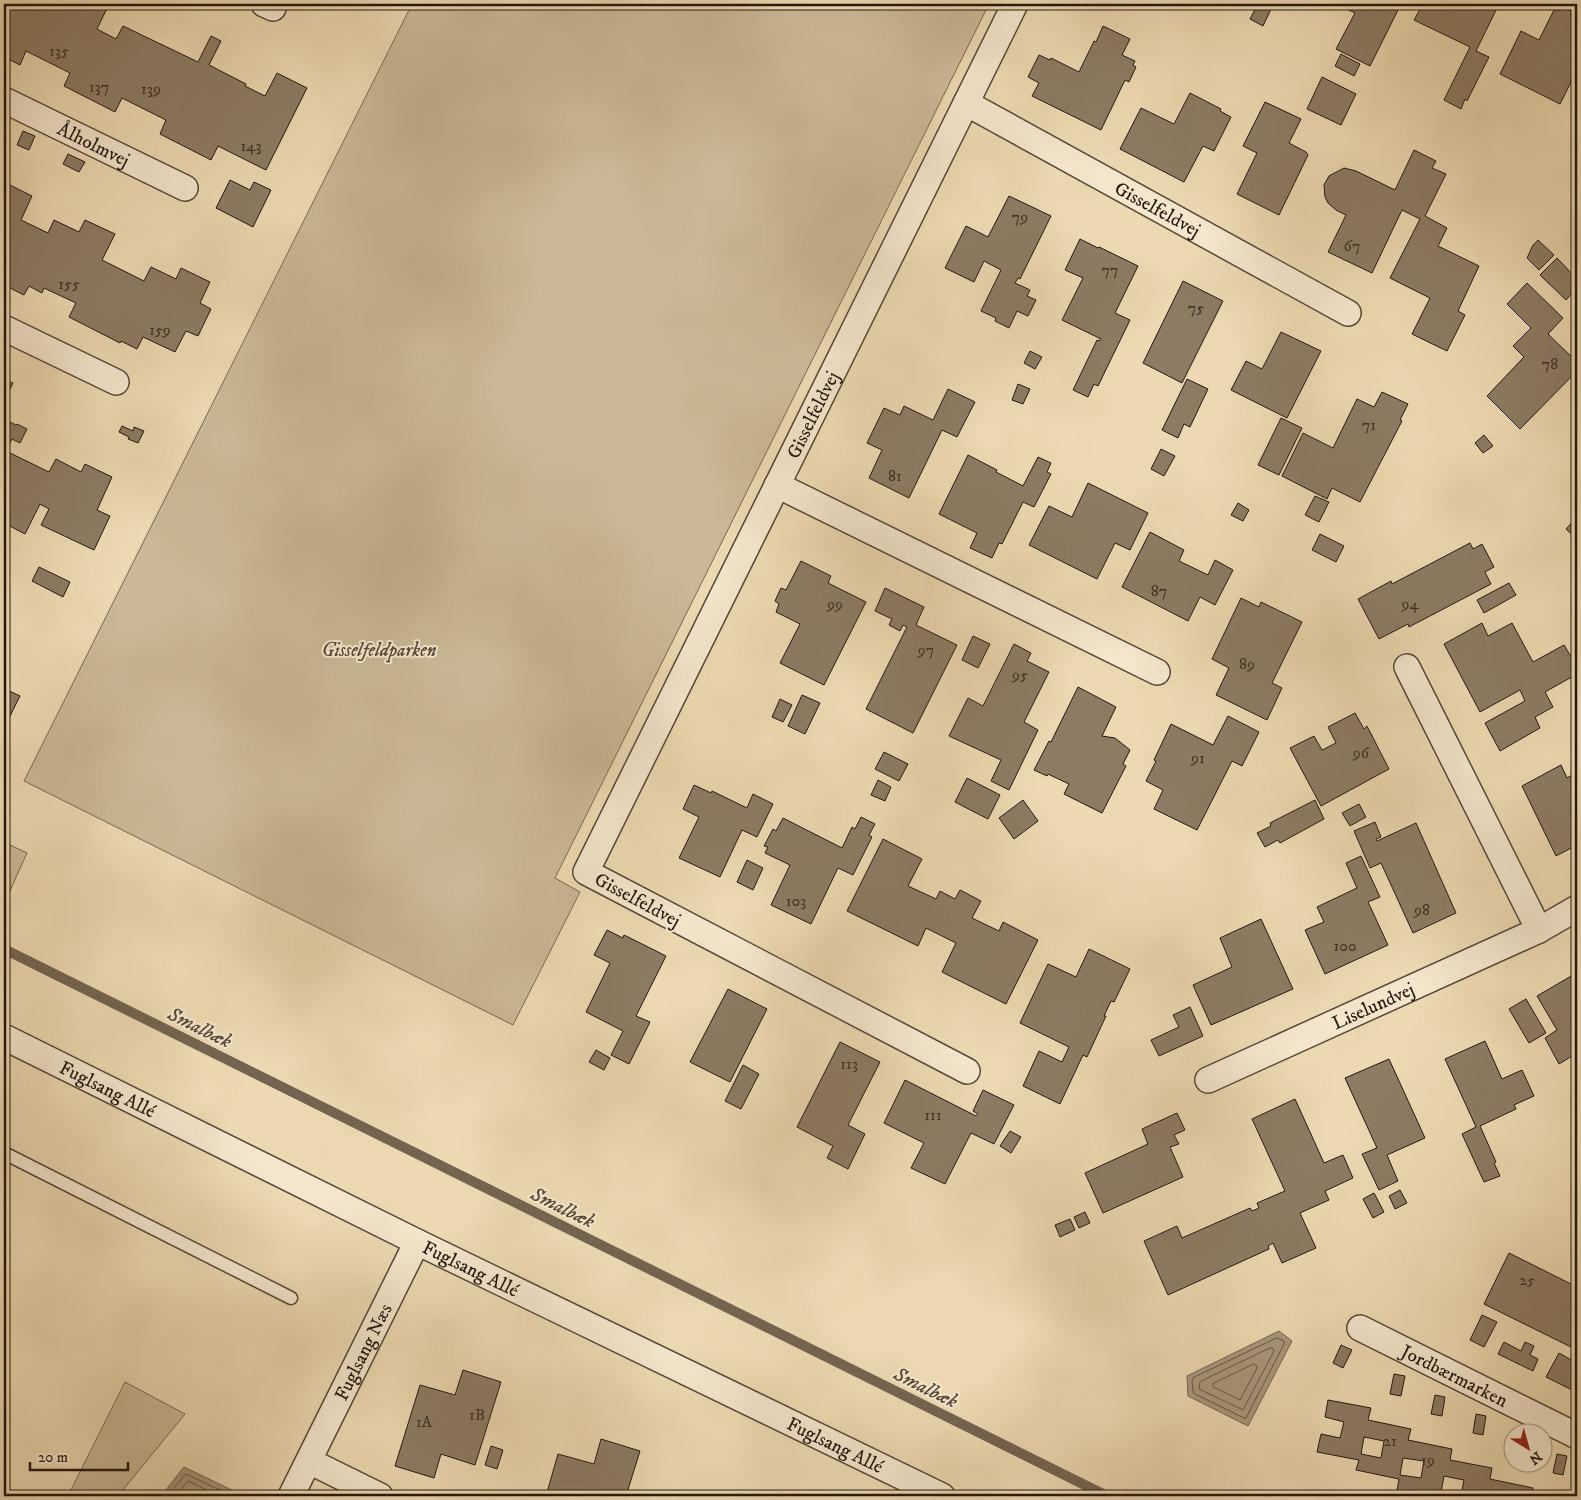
<svg xmlns="http://www.w3.org/2000/svg" width="1581" height="1500" viewBox="0 0 1581 1500" font-family="'IM FELL DW Pica',serif">
  <style>
    .green { fill: #cab896; stroke: #766854 }
    .water { fill: #a8977b; stroke: #736451 }
    .lines { fill: none; stroke-linecap: round; stroke-linejoin: round }
    .shore { stroke: #665846; stroke-width: 1 }
    .stream { stroke: #736451; stroke-width: 10 }
    .building { fill: #8c7c64; stroke: #231811; fill-rule: evenodd }
    .lane-casing { stroke: #554839; stroke-width: 15 }
    .street-casing { stroke: #554839; stroke-width: 28 }
    .lane { stroke: #f3e6cc; stroke-width: 12 }
    .street { stroke: #f3e6cc; stroke-width: 25 }
    .labels { text-anchor: middle; stroke-width: 4; stroke-linejoin: round; paint-order: stroke }
    .number-label { font-size: 16px; fill: #3d3126 }
    .street-label { font-size: 19px; fill: #231811; stroke: #f3e6cc }
    .park-label { font-size: 19px; font-style: italic; fill: #554839; stroke: #f3e6cc }
    .water-label { font-size: 20px; font-style: italic; fill: #584b3b; stroke: #f3e6cc }
  </style>
  <rect width="100%" height="100%" fill="#ecd9b1"/>
  <filter id="stains"><feTurbulence type="fractalNoise" baseFrequency=".004" numOctaves="4"/><feColorMatrix values="0 0 0 0 .2 0 0 0 0 .09 0 0 0 0 .02 0 0 0 .5 -.17"/></filter>
  <radialGradient id="worn" r=".72"><stop offset=".6" stop-color="#630" stop-opacity="0"/><stop offset="1" stop-color="#630" stop-opacity=".3"/></radialGradient>
  <path class="green" d="M412 4H989L555 878 580 892 513 1025 24 781Z
    M4 842 27 853 4 904Z
    M125 1382 185 1414 118 1496H68Z"/>
  <path class="water" d="M1279 1331 1292 1341 1248 1426 1188 1396 1187 1376Z
    M184 1467 234 1491 231 1496H161Z"/>
  <g class="lines">
    <path class="shore" d="M1277 1338 1284 1341V1344L1246 1418H1244L1193 1393 1192 1380 1193 1378Z
      M1270 1348H1273L1274 1351 1243 1410 1199 1389 1200 1382Z
      M1254 1364 1256 1365 1257 1368 1240 1400 1213 1387V1384Z
      M167 1496 186 1474 226 1493 227 1496
      M175 1496 188 1481 219 1496"/>
    <path class="stream" d="M4 949 1107 1496"/>
  </g>
  <path class="building" d="M4 4H109L97 29 116 39 123 26 198 62 211 36 221 41 209 65 246 84 245 86 265 96 277 73 307 88 266 170 218 146 211 160 160 134 166 120 122 98 115 112 64 86 70 73 26 51 20 65 4 57Z
    M1258 4 1271 9 1263 26 1250 19Z
    M1337 4H1401L1370 66 1336 49 1355 13Z
    M1423 4H1499L1476 51 1489 57 1467 101 1465 99 1461 109 1444 100 1470 47 1414 20Z
    M1557 4 1577 14V70L1560 104 1500 74 1521 31 1539 40Z
    M1103 26 1130 39 1122 55 1135 61 1133 65 1136 67 1129 82 1125 80 1101 130 1032 96 1039 83 1028 77 1039 55 1050 60 1051 58 1079 72 1094 41 1096 42Z
    M1341 54 1360 64 1354 76 1335 66Z
    M1322 77 1356 94 1341 125 1307 109Z
    M1190 93 1221 109 1220 111 1231 117 1214 151 1203 146 1184 182 1120 149 1141 108 1174 124Z
    M1265 102 1301 119 1289 143 1306 152 1308 155 1279 215 1237 194 1257 153 1243 146Z
    M23 131 35 136 29 150 17 145Z
    M1414 150 1436 161 1432 168 1446 174 1425 216 1447 228 1438 246 1479 266 1458 311 1465 315 1447 351 1412 334 1430 298 1390 278 1420 219 1402 210 1372 273 1328 252 1346 215 1336 210 1328 203 1325 197 1324 185 1329 176 1344 168 1356 171 1395 190Z
    M68 154 85 162 79 172 63 164Z
    M230 180 250 190 254 182 271 190 253 227 216 208Z
    M4 182 32 196 21 220 48 233 54 220 79 232 85 220 115 234 102 260 144 281 151 267 176 279 181 268 210 282 200 303 211 309 198 336 186 331 175 352 143 337 137 349 121 341 120 343 69 317 76 303 44 288 42 293 29 286 24 295 4 285Z
    M1009 196 1051 216 1020 279 1018 278 1015 283 1030 290 1027 296 1036 300 1028 316 1017 311 1009 328 995 321 996 318 981 311 1001 270 984 261 974 282 945 268 966 226 988 237Z
    M1080 239 1098 248 1099 247 1138 266 1115 313 1130 320 1098 386 1094 384 1088 397 1073 390 1097 340 1100 341 1101 339 1062 320 1083 278 1065 270Z
    M1538 240 1554 255 1539 270 1527 258 1533 245Z
    M1557 258 1577 279V290L1576 289 1566 300 1540 275Z
    M1183 281 1223 301 1182 383 1143 363Z
    M1527 283 1563 318 1548 334 1577 362V371L1520 429 1487 396 1524 357 1513 346 1531 328 1507 304Z
    M1281 332 1321 351 1287 418 1231 390 1246 361 1262 369Z
    M1030 351 1042 357 1035 369 1024 363Z
    M4 379 13 383 7 395 4 393Z
    M1187 379 1208 389 1190 427 1184 424 1178 438 1162 430Z
    M1018 384 1030 389 1023 404 1012 400Z
    M948 389 975 402 957 437 942 430 909 498 869 478 882 450 867 443 884 408 900 415 904 406 933 420Z
    M1382 392 1408 404 1400 420 1402 421 1360 502 1332 488 1327 499 1282 476 1303 433 1333 448 1357 399 1374 407Z
    M1281 418 1302 428 1279 475 1258 465Z
    M4 419 16 425 17 424 27 429 20 443 12 439 6 451 49 472 56 459 81 472 85 464 112 477 97 510 110 516 94 550 41 525 49 509 40 504 25 534 4 523Z
    M122 426 133 431 134 427 144 431 138 443 128 439 129 437 119 432Z
    M1484 435 1493 446 1483 453 1475 443Z
    M1161 449 1175 456 1164 476 1151 469Z
    M968 455 997 470 996 472 1023 486 1038 457 1051 463 1047 472 1051 474 1034 507 1023 502 1002 544 999 543 992 558 970 548 977 533 939 514Z
    M1088 483 1148 513 1130 550 1115 543 1097 579 1029 545 1049 506 1072 517Z
    M1315 496 1329 502 1319 522 1305 515Z
    M1238 503 1249 510 1243 521 1231 515Z
    M1577 517V539L1566 529Z
    M1150 532 1184 550 1179 561 1208 575 1215 560 1233 570 1215 605 1200 597 1188 621 1122 587Z
    M1320 534 1344 546 1336 562 1312 550Z
    M1470 543 1473 549 1482 544 1494 567 1485 572 1491 584 1409 627 1408 624 1379 639 1358 599 1391 581 1392 584Z
    M801 561 831 576 828 583 866 602 824 685 780 663 800 624 776 612 779 604 775 601 781 588 786 590Z
    M39 567 70 582 63 597 32 581Z
    M1509 583 1516 595 1484 613 1477 600Z
    M885 588 924 607 916 625 957 645 913 733 866 709 907 627 903 625 900 631 889 625 892 619 875 611Z
    M1241 598 1259 607 1261 602 1302 622 1272 683 1282 688 1267 720 1216 695 1229 668 1212 659Z
    M1482 623 1488 636 1512 623 1533 662 1564 645 1573 660 1577 658V674L1545 692 1553 707 1535 717 1540 728 1500 751 1485 723 1525 701 1520 690 1480 712 1444 644Z
    M973 636 990 644 978 668 962 660Z
    M1014 644 1031 653 1027 661 1049 672 1024 722 1038 730 1009 790 991 781 1001 760 949 736 968 698 983 706Z
    M1078 687 1116 707 1102 736 1115 738 1130 750 1123 764 1126 766 1102 813 1064 794 1069 784 1048 774 1047 776 1034 770 1049 741 1051 742Z
    M7 690 20 696 4 728V696Z
    M802 695 820 703 805 734 788 726Z
    M780 699 792 705 783 722 772 717Z
    M1355 713 1364 729 1367 726 1389 769 1321 806 1290 748 1314 736 1322 750 1336 743 1328 727Z
    M1228 716 1259 732 1242 766 1232 761 1197 830 1154 809 1163 790 1146 781 1156 761 1154 760 1171 724 1213 745Z
    M884 752 908 764 899 781 875 769Z
    M1561 765 1567 778 1577 772V845L1556 856 1522 786Z
    M967 778 1000 795 988 819 955 802Z
    M878 780 891 787 885 801 871 795Z
    M694 785 711 793 712 791 747 808 753 794 773 804 757 837 742 830 720 877 679 858 699 817 683 809Z
    M1023 800 1038 821 1014 839 999 818Z
    M1315 800 1324 819 1280 843 1278 840 1265 847 1257 833 1271 826 1270 823Z
    M1359 804 1366 817 1350 826 1342 813Z
    M861 817 875 824 869 835 872 837 853 875 838 868 811 924 771 905 790 865 765 853 768 847 764 846 773 829 776 831 783 818 842 848 852 827 855 829Z
    M1375 822 1381 837 1376 839 1377 841 1416 823 1456 913 1413 933 1381 863 1370 868 1354 831Z
    M883 839 922 859 908 886 936 899 940 891 955 899 960 890 981 901 972 918 999 931 1003 922 1038 940 1006 1004 942 972 956 943 926 928 918 946 847 911Z
    M1361 856 1380 897 1368 902 1388 945 1325 974 1305 930 1324 922 1317 907 1357 888 1346 863Z
    M747 860 763 868 753 890 737 882Z
    M1261 919 1293 989 1211 1025 1193 985 1232 967 1220 938Z
    M607 930 623 938 624 935 666 956 636 1016 650 1022 629 1064 611 1055 623 1031 586 1012 610 963 594 955Z
    M1089 949 1130 969 1114 1002 1111 1001 1104 1016H1106L1087 1057 1083 1055 1060 1104 1023 1086 1039 1051 1062 1062 1069 1047 1020 1023 1048 964 1076 977Z
    M1573 975 1577 983V1053L1559 1064 1545 1038 1557 1030 1537 996Z
    M728 989 767 1009 730 1082 690 1062Z
    M1526 999 1546 1033 1529 1043 1509 1009Z
    M1190 1007 1203 1036 1159 1056 1151 1040 1179 1027 1173 1015Z
    M1485 1041 1502 1079 1522 1070 1534 1096 1514 1105 1516 1109 1480 1126 1496 1162 1494 1163 1500 1176 1484 1182 1462 1134 1476 1127 1445 1059Z
    M840 1042 880 1062 848 1125 865 1134 848 1169 827 1158 833 1146 797 1127Z
    M596 1050 610 1058 604 1070 589 1062Z
    M1389 1059 1425 1138 1387 1155 1398 1181 1379 1190 1362 1154 1377 1148 1345 1078Z
    M743 1065 759 1074 741 1109 725 1101Z
    M905 1080 976 1116 978 1114 973 1111 983 1090 1014 1105 994 1144 971 1133 945 1184 911 1168 924 1143 884 1123Z
    M1295 1099 1324 1163 1343 1155 1353 1178 1325 1191 1329 1200 1300 1213 1316 1248 1282 1263 1273 1243 1268 1246 1269 1249 1168 1295 1144 1241 1177 1226 1182 1238 1250 1208 1252 1211 1259 1208 1257 1203 1285 1191 1252 1119Z
    M1177 1113 1185 1130 1174 1135 1179 1144 1170 1147 1183 1177 1103 1213 1085 1173 1148 1144 1142 1129Z
    M1010 1131 1021 1137 1011 1153 1000 1146Z
    M1400 1190 1407 1203 1395 1209 1389 1196Z
    M1374 1193 1384 1212 1373 1218 1363 1199Z
    M1085 1212 1090 1223 1079 1228 1074 1217Z
    M1070 1219 1075 1230 1060 1237 1055 1225Z
    M1509 1253 1577 1287V1350L1484 1304Z
    M1482 1315 1497 1322 1484 1347 1470 1340Z
    M1504 1342 1521 1351 1525 1342 1534 1346 1530 1355 1538 1359 1533 1371 1498 1354Z
    M1341 1345 1352 1350 1343 1368 1333 1363Z
    M1559 1353 1577 1363V1384L1574 1391 1546 1377Z
    M463 1370 501 1382 475 1465 441 1454 434 1478 395 1466 420 1385 455 1395Z
    M1394 1374 1405 1376 1401 1396 1390 1394Z
    M1435 1395 1445 1397 1442 1416 1431 1414Z
    M1328 1400 1371 1408 1368 1420 1411 1429 1408 1440 1452 1449 1450 1460 1492 1468 1490 1479 1533 1488 1531 1496H1461L1464 1480 1444 1476 1441 1493 1459 1496H1403L1404 1493 1397 1491 1399 1479 1356 1470 1359 1460 1317 1452 1321 1434 1340 1438 1344 1422 1325 1417ZM1364 1437 1384 1441 1381 1458 1361 1454ZM1403 1458 1424 1461 1421 1478 1400 1475Z
    M1476 1414 1486 1416 1483 1435 1473 1433Z
    M601 1439 640 1451 626 1496H546L558 1454 594 1464Z
    M491 1446 503 1450 497 1469 485 1465Z
    M1557 1454 1567 1456 1563 1475 1553 1473Z"/>
  <g class="lines">
    <g class="lane-casing">
      <path id="lane" d="M4 1153 291 1298"/>
    </g>
    <g class="street-casing">
      <g id="street">
        <path d="M264 4 273 8"/>
        <path id="s1" d="M4 100 185 188"/>
        <path id="s2" d="M966 103 1348 313"/>
        <path d="M4 328 116 382"/>
        <path d="M777 485 1157 672"/>
        <path d="M1407 667 1539 930"/>
        <path id="s3" d="M4 1037 417 1242 942 1496"/>
        <path id="s4" d="M967 1071 586 872 1015 4"/>
        <path id="s5" d="M1208 1080 1539 930 1577 908"/>
        <path id="s6" d="M1360 1328 1577 1436"/>
        <path d="M309 1461 380 1496"/>
        <path id="s7" d="M291 1496 417 1242"/>
      </g>
    </g>
    <use href="#lane" class="lane"/>
    <use href="#street" class="street"/>
  </g>
  <g class="labels">
    <g class="number-label">
      <text x="59" y="56">135</text>
      <text x="99" y="92">137</text>
      <text x="151" y="94">139</text>
      <text x="251" y="151">143</text>
      <text x="1020" y="222">79</text>
      <text x="1352" y="251">67</text>
      <text x="1110" y="275">77</text>
      <text x="69" y="289">155</text>
      <text x="1196" y="313">75</text>
      <text x="160" y="335">159</text>
      <text x="1550" y="369">78</text>
      <text x="1369" y="430">71</text>
      <text x="895" y="481">81</text>
      <text x="1159" y="596">87</text>
      <text x="835" y="609">99</text>
      <text x="1410" y="609">94</text>
      <text x="926" y="655">97</text>
      <text x="1247" y="669">89</text>
      <text x="1020" y="680">95</text>
      <text x="1361" y="758">96</text>
      <text x="1198" y="763">91</text>
      <text x="796" y="906">103</text>
      <text x="1422" y="915">98</text>
      <text x="1345" y="951">100</text>
      <text x="849" y="1069">113</text>
      <text x="933" y="1120">111</text>
      <text x="1527" y="1285">25</text>
      <text x="477" y="1420">1B</text>
      <text x="424" y="1427">1A</text>
      <text x="1390" y="1446">21</text>
      <text x="1428" y="1465">19</text>
    </g>
    <g class="street-label">
      <text dy="7" stroke="none"><textPath href="#s1" startOffset="100">Ålholmvej</textPath></text>
      <text dy="7" stroke="none"><textPath href="#s2" startOffset="219">Gisselfeldvej</textPath></text>
      <text dy="7" stroke="none"><textPath href="#s4" startOffset="940">Gisselfeldvej</textPath></text>
      <text transform="translate(638 899) rotate(28)" y="7">Gisselfeldvej</text>
      <text dy="7" stroke="none"><textPath href="#s5" startOffset="181">Liselundvej</textPath></text>
      <text dy="7" stroke="none"><textPath href="#s3" startOffset="116">Fuglsang Allé</textPath></text>
      <text dy="7" stroke="none"><textPath href="#s3" startOffset="521">Fuglsang Allé</textPath></text>
      <text dy="7" stroke="none"><textPath href="#s7" startOffset="161">Fuglsang Næs</textPath></text>
      <text dy="7" stroke="none"><textPath href="#s6" startOffset="106">Jordbærmarken</textPath></text>
      <text dy="7" stroke="none"><textPath href="#s3" startOffset="926">Fuglsang Allé</textPath></text>
    </g>
    <g class="park-label">
      <text x="379" y="656">Gisselfeldparken</text>
    </g>
    <g class="water-label">
      <text transform="translate(200 1027) rotate(26)" y="7">Smalbæk</text>
      <text transform="translate(563 1207) rotate(26)" y="7">Smalbæk</text>
      <text transform="translate(926 1387) rotate(26)" y="7">Smalbæk</text>
    </g>
  </g>
  <rect width="1581" height="1500" fill="none" stroke="#ecd9b1" stroke-width="20"/>
  <rect x="5" y="5" width="1571" height="1490" fill="none" stroke="#231811" stroke-width="2.5"/>
  <rect x="10" y="10" width="1561" height="1480" fill="none" stroke="#231811"/>
  <g transform="translate(1528 1448) rotate(143)"><circle r="24" fill="#f3e6cc" stroke="#a09481"/>
  <path d="M0-4L9 19L0 12L-9 19Z" fill="#8f2418"/>
  <text y="-8" font-size="14" font-weight="bold" text-anchor="middle" fill="#231811">N</text>
  </g>
  <path d="M30 1462v8h98v-8" fill="none" stroke="#231811" stroke-width="2.5"/>
  <text x="38" y="1462" font-size="15" fill="#231811" stroke="#f3e6cc" stroke-width="4" paint-order="stroke">20 m</text>
  <rect width="100%" height="100%" filter="url(#stains)"/>
  <rect width="100%" height="100%" fill="url(#worn)"/>
</svg>
